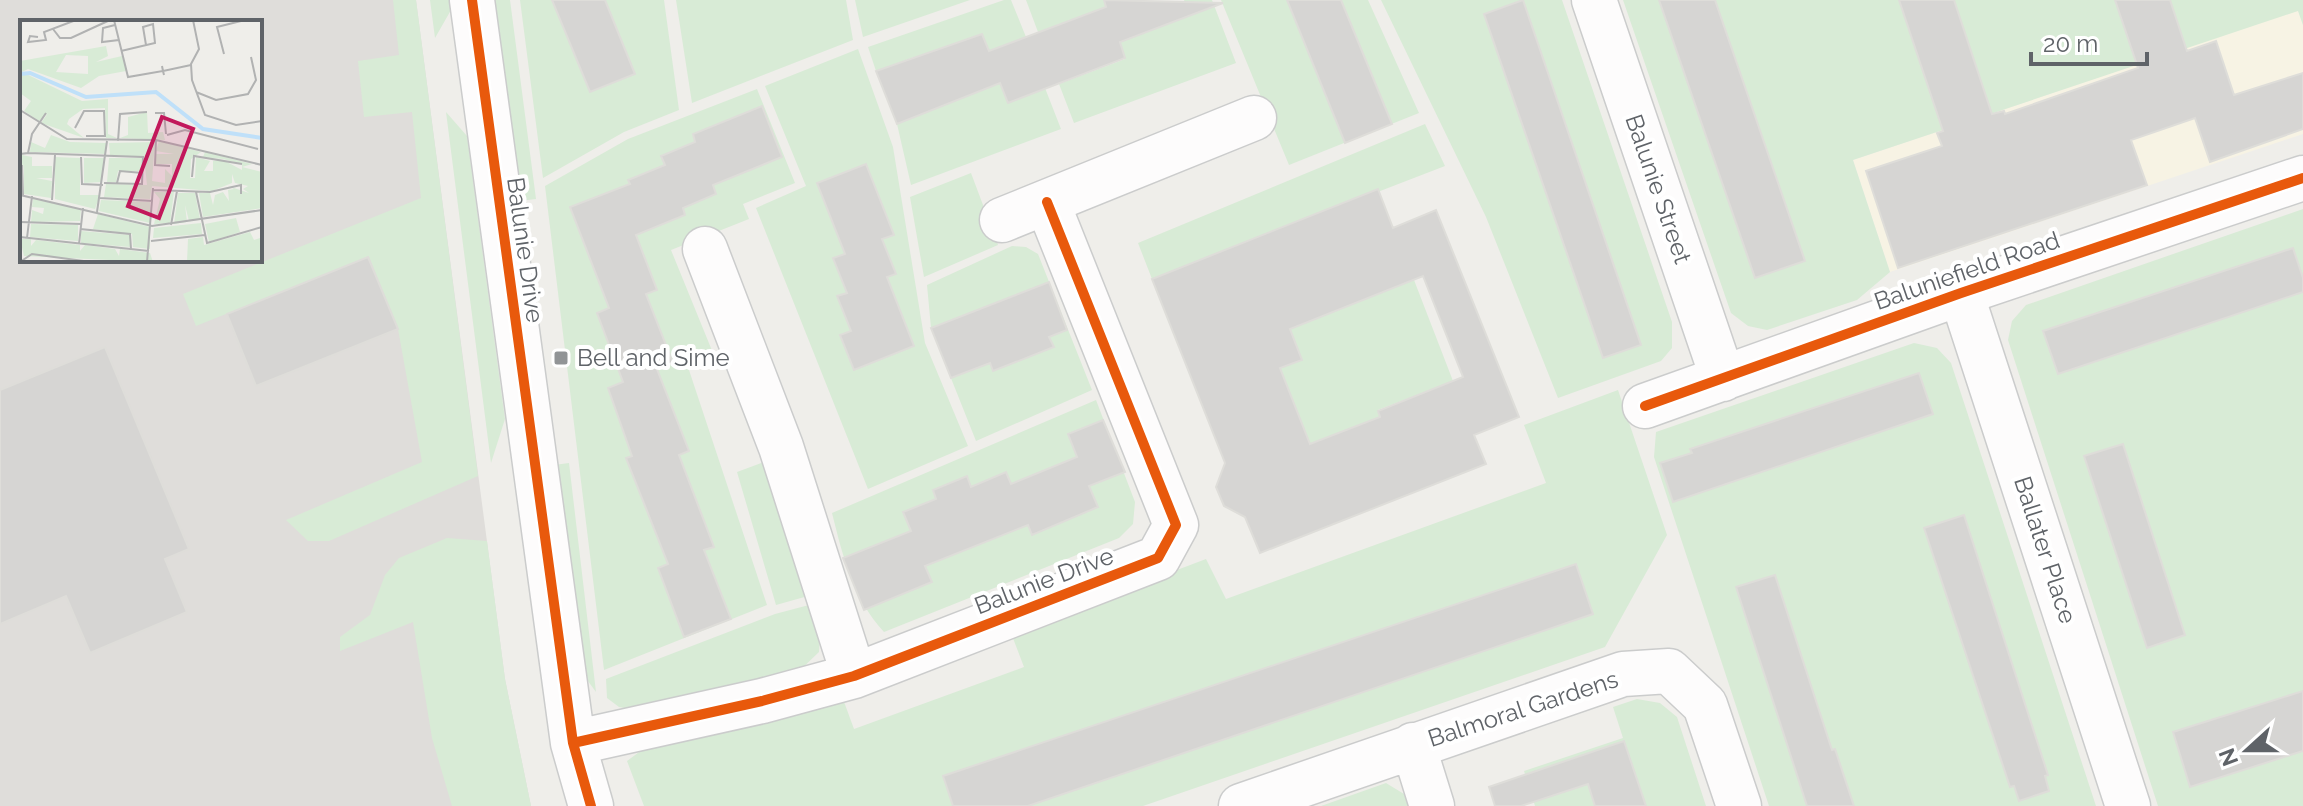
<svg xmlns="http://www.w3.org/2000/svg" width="2303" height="806" viewBox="0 0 2303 806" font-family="Raleway,sans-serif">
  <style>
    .commercial { fill: #f7f3e4 }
    .industrial { fill: #dfddda; fill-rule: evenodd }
    .green { fill: #d8ebd6 }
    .building { fill: #d6d5d3; stroke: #deddd9; stroke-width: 2; fill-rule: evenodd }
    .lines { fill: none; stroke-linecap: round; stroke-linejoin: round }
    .minor-casing { stroke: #cbcccc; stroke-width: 47 }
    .minor { stroke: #fdfcfc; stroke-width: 44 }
    .cycleway-casing { stroke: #fff; stroke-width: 15 }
    .cycleway { stroke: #e8590c; stroke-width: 10 }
    .poi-dot { fill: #919496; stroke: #fff; stroke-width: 3 }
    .labels { text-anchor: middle; stroke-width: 8; stroke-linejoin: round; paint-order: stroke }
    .street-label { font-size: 24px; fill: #5f6368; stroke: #fff }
    .poi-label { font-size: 24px; fill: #5f6368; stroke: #fff; text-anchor: start }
    .inset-river { fill: none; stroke: #bfe0f9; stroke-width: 4 }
    .inset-road { fill: none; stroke: #b1b2b2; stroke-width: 2 }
    .view { fill: #c2185b; fill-opacity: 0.15; stroke: #c2185b; stroke-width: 4 }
    .inset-edge { fill: none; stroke: #5f6368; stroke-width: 4 }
  </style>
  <rect width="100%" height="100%" fill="#efeeea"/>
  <path class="commercial" d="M2298 10 2303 25V134L1890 272 1853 160Z"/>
  <path class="industrial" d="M0 0H416L505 679 531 806H0ZM22 22H260V260H22Z"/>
  <path class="green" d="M393 0H416L478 476 329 541H308L286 520 422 462 398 329 369 257 196 326 183 294 421 198 412 112 364 117 358 61 399 55Z
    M430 0H449L451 10 435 38Z
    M493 0H510L536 199 519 201Z
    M520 0H664L679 110 624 132 543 178Z
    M676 0H846L853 40 692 103Z
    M855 0H970L863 37Z
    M1004 0H1011L1026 37 989 51 982 34 920 69 914 57 876 71 868 47Z
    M1026 0H1104L1106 7 1038 32Z
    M1184 0H1212L1236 63 1074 123 1059 84 1125 59 1120 42 1189 15Z
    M1221 0H1368L1419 113 1289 165Z
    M1381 0H1562L1672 322V348L1661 361 1558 398 1486 217Z
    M1623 0H2303V25L2298 11 1853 160 1890 272 1857 300 1767 330 1748 326 1731 313Z
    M858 49 893 147 925 343 968 446 868 489 756 208 806 186 765 86Z
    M1000 83 1045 88 1061 129 911 185 897 124Z
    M757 89 795 183 743 204 749 219 671 250 713 353 687 364 767 605 604 670 545 186 628 139Z
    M446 112 467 136 505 419 491 463Z
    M1425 124 1445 166 1152 279 1138 243Z
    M971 173 998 245 924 277 910 197Z
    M2303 209V806H2158L2008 340 2012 321 2026 305Z
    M1012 246 1026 247 1038 254 1092 390 976 441 931 328 927 285Z
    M1414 280 1453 381 1378 410 1380 417 1310 445 1280 368 1302 360 1286 321 1336 311Z
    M1914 343 1937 348 1951 363 2096 806H1769L1654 457 1656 432Z
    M1618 390 1667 535 1605 647 1143 806H644L627 761 650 744 843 699 854 729 1024 667 1011 633 1206 559 1226 599 1546 483 1524 425Z
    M1096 400 1135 502 1133 524 1119 538 884 632C853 598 843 557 832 513Z
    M764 462 808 596 776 605 737 472Z
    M569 463 596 692 579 669 554 465Z
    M447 538 487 541 505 679 531 806H452L432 738 413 622 340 651V637L370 615 385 575 399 558Z
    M809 605 820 635 819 652 795 675 635 710 619 707 607 698 606 679 775 614Z
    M1637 699 1660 703 1677 717 1706 806H1535L1524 771 1623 738 1613 707Z
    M1386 783 1404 794 1408 806H1321Z"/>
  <path class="building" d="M552 0H605L635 74 590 92Z
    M1104 0 1223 3 1120 42 1125 58 1008 103 1000 83 897 124 876 71 982 34 989 51 1106 7Z
    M1287 0H1341L1392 124 1345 143Z
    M1523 0 1641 345 1603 358 1484 14Z
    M1659 0H1715L1805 261 1755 278Z
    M1899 0H1954L1992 114 2004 111 2005 114 2138 68 2115 0H2170L2187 51 2216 41 2234 95 2303 73V129L2210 162 2195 118 2131 140 2147 185 1898 268 1866 171 1942 146 1937 133 1943 131Z
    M762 106 782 157 713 185 716 194 683 208 685 215 636 235 657 290 646 294 673 363 657 369 689 451 679 455 714 547 704 550 731 619 684 637 658 568 668 564 626 458 632 456 608 388 623 382 597 313 609 308 570 207 630 184 628 180 665 165 661 156 695 142 693 134Z
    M866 164 894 235 882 239 896 274 887 277 914 346 854 370 840 335 851 331 837 296 847 293 833 258 845 254 817 183Z
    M1378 189 1393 228 1436 210 1519 417 1474 435 1486 464 1260 553 1245 517 1224 506 1216 487 1225 463 1152 279ZM1423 276 1463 377 1378 411 1380 417 1310 444 1280 368 1302 360 1290 329Z
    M2293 248 2303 278V292L2058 374 2043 331Z
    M368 257 398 329 256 386 227 314Z
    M1049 282 1067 330 1049 337 1054 347 993 371 990 363 951 378 931 328Z
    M105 347 189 549 165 559 187 612 90 653 66 596 0 624V390Z
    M1919 373 1933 414 1673 502 1660 463 1692 453 1690 449Z
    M1103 420 1125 472 1089 486 1098 507 1032 535 1028 525 925 566 932 582 864 610 843 558 911 531 903 512 936 499 933 490 967 476 971 487 1006 472 1011 484 1077 457 1068 434Z
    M2123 444 2185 635 2147 648 2084 456Z
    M1964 515 2048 775 2045 776 2049 791 2019 801 2014 786 2010 787 1924 528Z
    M1576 564 1593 614 1028 806H953L943 776Z
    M1775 575 1832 750 1835 749 1854 806H1807L1736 587Z
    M2303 691V751L2190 787 2173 732Z
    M1624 741 1646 806H1595L1588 784 1521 806H1495L1489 787Z"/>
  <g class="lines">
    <g class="minor-casing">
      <path id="minor" d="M472 0 573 743 591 806
        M1594 0 1723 379
        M1002 220 1254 118
        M705 249 781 447 854 676
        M1961 293 2128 806
        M1645 406 1961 293 2303 178
        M573 743 762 701 854 676 1158 558 1176 525 1047 202
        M1413 745 1432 806
        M1241 806 1623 674 1669 671 1705 705 1739 806"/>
    </g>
    <use href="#minor" class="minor"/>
    <g class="cycleway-casing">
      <path id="cycleway" d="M472 0 573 743 591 806
        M1645 406 1961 293 2303 178
        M573 743 762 701 854 676 1158 558 1176 525 1047 202"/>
    </g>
    <use href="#cycleway" class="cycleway"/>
  </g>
  <rect class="poi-dot" x="553" y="350" width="16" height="16" rx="4"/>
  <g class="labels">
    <g class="street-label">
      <text transform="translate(1658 189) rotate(71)" y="8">Balunie Street</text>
      <text transform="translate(525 250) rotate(82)" y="8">Balunie Drive</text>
      <text transform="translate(1967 271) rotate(-19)" y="8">Baluniefield Road</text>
      <text transform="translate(2045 550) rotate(72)" y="8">Ballater Place</text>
      <text transform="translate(1044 581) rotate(-21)" y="8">Balunie Drive</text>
      <text transform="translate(1523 709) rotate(-18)" y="8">Balmoral Gardens</text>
    </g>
    <g class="poi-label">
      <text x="577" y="366">Bell and Sime</text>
    </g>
  </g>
  <g transform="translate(20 20)">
    <rect width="242" height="242" fill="#efeeea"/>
    <path d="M86 26 88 36 76 42 102 36 106 51 79 56 61 68 8 49 2 52 62 81 88 79V114L97 118H86L85 88 63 89 49 99 47 104 64 118 21 103 28 93 19 101 4 91 11 81 0 73V41ZM46 35 68 36V54L36 52ZM127 92 128 113 143 112 145 120 100 118 108 115V97ZM31 115 50 122 86 123V134L10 132 11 122 25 128ZM139 121 181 132 171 139 170 158H175L176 137 190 141 184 151H193V141L203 140 222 150V144L203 139 183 137 185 132 232 144 222 147 242 152V188L183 197 179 173H190L193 185 195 175 203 172 209 181 208 170 214 169 208 166 229 173 223 169 228 166 215 163 212 154V163L192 171 132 166 130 179 84 177 86 164 127 165 124 137 90 135 89 123 135 122 132 161 145 163V149L152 156V144H136V134H154L136 131ZM2 135 12 137V146H32V158H16L32 161 31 178 4 174V143L0 173ZM35 137 60 138V175H80L75 189 35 179ZM64 138H84L82 162 64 163ZM89 138H123L122 151H98L96 162H87ZM134 172H154L150 203 134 204 140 179ZM158 173H175L180 199 169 201 165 185 167 202 154 204ZM13 179 61 189 60 201 11 202 12 190 23 194 24 188 12 187ZM81 180 130 182V203L79 191ZM78 194 130 207V229L113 227 112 214 73 209ZM216 198 220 212 189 222 185 204ZM181 203 182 214 133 218 134 208ZM11 204 58 205V221L10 217ZM242 208V242H167L168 219 183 217 184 225 230 212 234 220 240 218ZM61 211 110 215V227L61 223ZM0 219H11V226L16 220 60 225V231L65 225 95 229 99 236 100 229 130 233 133 242 4 236Z" fill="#d8ebd6" fill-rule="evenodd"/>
    <path class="inset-river" d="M0 54 10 53 66 77 136 72 183 109 242 118"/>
    <path class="inset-road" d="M94 0 108 57 143 51 142 46M173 0 179 29 171 44 172 60 185 95 216 105 242 101M95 5 83 8 82 22 99 20M33 9 40 18H51L90 0M18 17 10 16 8 22 26 20 24 12 56 0M101 31 135 23 133 4 123 7 126 25M204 34 197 7 225 0M144 55 143 51 171 45M176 72 196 80 228 74 236 60 231 37M0 90 47 119 136 120 242 145M135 93H144L146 114M55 108 64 91H84L85 116H66M147 115 165 110 238 129M136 120 135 145 150 146M98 121 100 94 127 92M8 133 123 137 122 164 84 163M0 134 8 133 12 114 26 93M61 137 62 164 83 165M2 145 3 175M172 157 174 136 222 144M97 163 100 151 123 153M133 170 190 172 221 165V174M176 172 187 223 242 207M0 175 132 206 242 190M80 178 133 181M32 180 35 135M77 192 87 121M0 202 61 204M151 205 157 171M60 209 110 214 111 229M0 217 129 231M7 218 12 176M131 221 185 215M59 224 63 188M0 242 12 234 71 242M127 242 133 168"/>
    <path class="view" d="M142 97 173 109 139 198 108 186Z"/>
    <rect width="242" height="242" class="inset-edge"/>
  </g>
  <g transform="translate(2247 750) rotate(249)" stroke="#ffffff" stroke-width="6" paint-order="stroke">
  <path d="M0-6L14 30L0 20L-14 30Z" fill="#5f6368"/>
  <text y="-12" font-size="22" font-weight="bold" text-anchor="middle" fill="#5f6368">N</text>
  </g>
  <path d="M2031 52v12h116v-12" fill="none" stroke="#5f6368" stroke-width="4"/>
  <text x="2043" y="52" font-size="24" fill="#5f6368" stroke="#ffffff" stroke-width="6" paint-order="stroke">20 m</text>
</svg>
